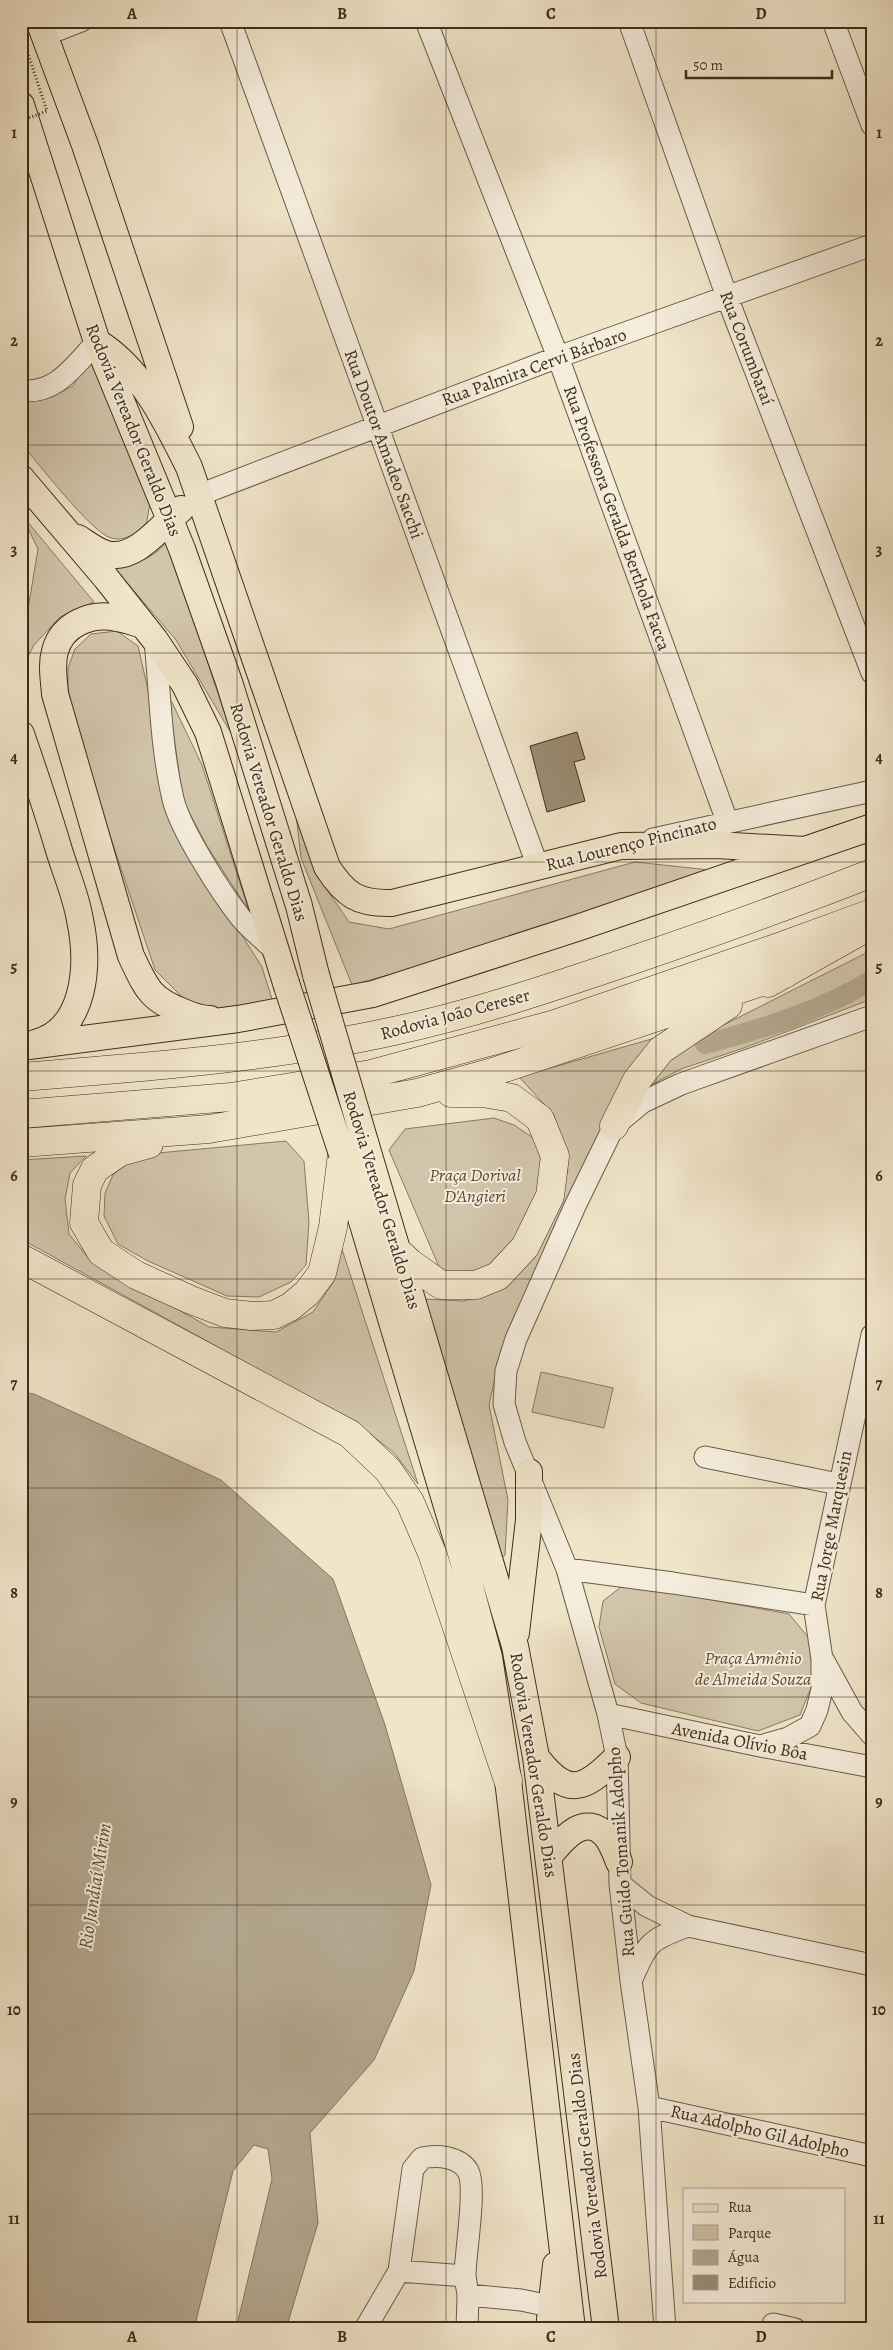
<svg xmlns="http://www.w3.org/2000/svg" width="893" height="2350" viewBox="0 0 893 2350" font-family="Alegreya,serif">
  <style>
    .green { fill: #d2c5ab; stroke: #887a62 }
    .water { fill: #b3a68e; stroke: #847660 }
    .lines { fill: none; stroke-linecap: round; stroke-linejoin: round }
    .canal { stroke: #b3a68e; stroke-width: 20 }
    .building { fill: #9b8d75; stroke: #3e2e1a }
    .minor-casing { stroke: #6a5c46; stroke-width: 23 }
    .major-casing { stroke: #3e2e1a; stroke-width: 28 }
    .highway-casing { stroke: #3e2e1a; stroke-width: 29 }
    .path { stroke: #3e2e1a; stroke-width: 3; stroke-dasharray: 1 2.5; stroke-linecap: butt }
    .minor { stroke: #f5eddc; stroke-width: 21 }
    .major { stroke: #f0e4c9; stroke-width: 26 }
    .highway { stroke: #f0e4c9; stroke-width: 28 }
    .major-bridge-casing { stroke: #3e2e1a; stroke-width: 28; stroke-linecap: butt }
    .path-bridge { stroke: #3e2e1a; stroke-width: 3; stroke-dasharray: 1 2.5; stroke-linecap: butt }
    .major-bridge { stroke: #f0e4c9; stroke-width: 26 }
    .grid { fill: none; stroke: #3e2e1a; stroke-width: 1; stroke-opacity: 0.55 }
    .labels { text-anchor: middle; stroke-width: 4; stroke-linejoin: round; paint-order: stroke }
    .street-label { font-size: 18px; fill: #3e2e1a; stroke: #f5eddc }
    .park-label { font-size: 18px; font-style: italic; fill: #5c4c37; stroke: #f5eddc }
    .water-label { font-size: 19px; font-style: italic; fill: #5b4c37; stroke: #f5eddc }
    .neatline { fill: none; stroke: #3e2e1a; stroke-width: 2 }
    .grid-label { font-size: 16px; text-anchor: middle; font-weight: bold; fill: #3e2e1a }
  </style>
  <rect width="100%" height="100%" fill="#f0e4c9"/>
  <filter id="stains"><feTurbulence type="fractalNoise" baseFrequency=".004" numOctaves="4"/><feColorMatrix values="0 0 0 0 .2 0 0 0 0 .09 0 0 0 0 .02 0 0 0 .5 -.17"/></filter>
  <radialGradient id="worn" r=".72"><stop offset=".6" stop-color="#630" stop-opacity="0"/><stop offset="1" stop-color="#630" stop-opacity=".3"/></radialGradient>
  <path class="green" d="M90 357 150 503 146 526C135 533 125 542 111 538 92 533 37 462 21 443V399H46L73 386Z
    M21 514 94 602 60 617 34 645 21 670V631L28 609 38 549Z
    M168 542 231 733 176 640 110 563C139 564 146 562 168 542Z
    M117 631 138 646 151 703 160 779 224 907 262 967 276 1012 229 1018 188 1003 155 970 68 710V668L75 649 91 634Z
    M168 694 202 765 249 911 207 846 183 801Z
    M293 789 321 881 349 922 389 929 635 862 738 873 622 910 352 985 301 858Z
    M872 950V999L741 1049 681 1069 651 1085 674 1050Z
    M662 1036 535 1272 501 1350 489 1405 508 1500 505 1555 499 1560 423 1299 464 1301 501 1289 554 1215 568 1170 554 1115 519 1077Z
    M494 1118 514 1125 532 1137 544 1156V1180L505 1268 443 1276 389 1150 405 1129Z
    M286 1141 304 1161 309 1222 306 1265 291 1282 259 1297 227 1296 148 1261 118 1244 104 1216 105 1193 113 1175 137 1155Z
    M86 1156 70 1173 65 1199 69 1234 90 1260 209 1327 276 1332 313 1312 334 1281 340 1243 418 1484 394 1453 358 1424 21 1239V1160Z
    M541 1372 613 1388 604 1428 532 1412Z
    M625 1584 789 1614 809 1638 814 1680 800 1715 758 1731 641 1703 615 1684 599 1627 603 1601Z"/>
  <path class="water" d="M21 1392 34 1394 221 1480 333 1579 385 1725 431 1885 414 1971 374 2060 310 2133 318 2223 286 2329H236L272 2179 268 2149 254 2145 233 2171 194 2329H21Z"/>
  <g class="lines">
    <path class="canal" d="M705 1044C763 1029 820 1011 872 980"/>
  </g>
  <path class="building" d="M577 732 585 759 574 762 585 801 547 812 530 746Z"/>
  <g class="lines">
    <g class="minor-casing">
      <path id="minor" d="M230 21 538 867
        M426 21 558 357 727 821
        M629 21 727 297 872 673
        M833 21 872 125
        M45 35 81 21
        M21 390C56 396 76 363 97 342
        M199 495 558 357 872 245
        M155 640C160 693 161 748 173 799 180 829 221 893 241 918 251 930 265 941 277 952
        M653 839 872 791
        M705 1457 838 1484
        M567 1569 673 1583 814 1605
        M824 1661 852 1712 872 1735
        M608 1714 760 1746 872 1767
        M760 1746 788 1738 810 1726 817 1710 822 1689V1659L814 1605 872 1335
        M620 1884 647 1906 688 1926 872 1965
        M631 1981C648 1943 648 1940 688 1926
        M649 2107 872 2156
        M399 2271 413 2169 422 2158C437 2155 459 2156 468 2171 477 2187 465 2254 465 2276
        M468 2295 521 2300 550 2306
        M773 2324 795 2329
        M365 2329 399 2271 465 2276 468 2295 467 2329
        M665 2329 649 2107 631 1981 620 1884 617 1757 608 1714 567 1569 515 1442 504 1404 506 1371 516 1339 575 1206 614 1126 643 1102 681 1084 872 1016"/>
    </g>
    <g class="major-casing">
      <path id="major" d="M39 21 85 145 180 427
        M21 105 97 342 182 549 229 682 299 906 316 975
        M97 342C142 370 166 421 189 467L327 867C345 895 358 904 392 903L621 846 716 845 805 850
        M21 478 106 578 155 640 185 685 208 732 286 983
        M78 538C86 543 96 551 106 554 135 562 161 526 181 509
        M143 625C135 623 126 619 117 618 92 612 62 624 55 651 51 665 54 680 55 694L131 956C146 987 149 999 183 1012 192 1016 200 1019 210 1019
        M21 734C34 772 47 809 58 847 65 871 76 895 80 920 89 962 87 1030 35 1043
        M21 1047 238 1019 373 994 577 928 872 827
        M365 1142 515 1646 536 1757 606 2329
        M342 1154 463 1560 489 1657 508 1780 572 2329
        M516 1633 529 1520V1472
        M536 1757C567 1798 584 1791 617 1757
        M549 1856C563 1839 585 1811 607 1837 612 1844 616 1854 619 1862
        M549 2329 556 2265"/>
    </g>
    <g class="highway-casing">
      <path id="highway" d="M768 983 862 930
        M21 1077C146 1067 271 1058 394 1031 473 1014 550 988 627 962 709 934 791 905 872 873
        M21 1114 231 1097 371 1074 555 1024 779 947 872 913
        M614 1126 637 1080 661 1050 728 1005
        M21 1143 209 1129 417 1093 493 1072 785 974
        M149 1144 120 1152 95 1169 87 1185 84 1223 101 1252 136 1275 191 1300 225 1313 252 1316 274 1315 290 1307 307 1293 322 1273 333 1227 342 1154
        M397 1251 410 1263 441 1285H476L498 1276 525 1247 550 1196 555 1156 540 1119 512 1098 483 1093H451
        M21 1258 350 1434 388 1470 410 1502 432 1553 508 1780"/>
    </g>
    <path class="path" d="M21 67 27 84"/>
    <use href="#minor" class="minor"/>
    <use href="#major" class="major"/>
    <use href="#highway" class="highway"/>
    <g class="major-bridge-casing">
      <path id="major-bridge" d="M316 975 365 1142
        M286 983 342 1154"/>
    </g>
    <path class="path-bridge" d="M21 50 27 51 47 111 21 121"/>
    <use href="#major-bridge" class="major-bridge"/>
  </g>
  <path class="grid" d="M237 21V2329M446 21V2329M656 21V2329M21 236H872M21 445H872M21 653H872M21 862H872M21 1071H872M21 1279H872M21 1488H872M21 1697H872M21 1905H872M21 2114H872"/>
  <g class="labels">
    <g class="street-label">
      <text transform="translate(747 348) rotate(69)" y="6">Rua Corumbataí</text>
      <text transform="translate(534 367) rotate(-20)" y="6">Rua Palmira Cervi Bárbaro</text>
      <text transform="translate(134 430) rotate(68)" y="6">Rodovia Vereador Geraldo Dias</text>
      <text transform="translate(384 444) rotate(70)" y="6">Rua Doutor Amadeo Sacchi</text>
      <text transform="translate(617 518) rotate(70)" y="6">Rua Professora Geralda Berthola Facca</text>
      <text transform="translate(269 812) rotate(73)" y="6">Rodovia Vereador Geraldo Dias</text>
      <text transform="translate(631 844) rotate(-14)" y="6">Rua Lourenço Pincinato</text>
      <text transform="translate(455 1014) rotate(-15)" y="6">Rodovia João Cereser</text>
      <text transform="translate(382 1200) rotate(73)" y="6">Rodovia Vereador Geraldo Dias</text>
      <text transform="translate(831 1526) rotate(-79)" y="6">Rua Jorge Marquesin</text>
      <text transform="translate(740 1741) rotate(11)" y="6">Avenida Olívio Bôa</text>
      <text transform="translate(534 1765) rotate(81)" y="6">Rodovia Vereador Geraldo Dias</text>
      <text transform="translate(621 1852) rotate(-94)" y="6">Rua Guido Tomanik Adolpho</text>
      <text transform="translate(760 2131) rotate(13)" y="6">Rua Adolpho Gil Adolpho</text>
      <text transform="translate(587 2166) rotate(-97)" y="6">Rodovia Vereador Geraldo Dias</text>
    </g>
    <g class="park-label">
      <text x="475" y="1181">Praça Dorival<tspan x="475" dy="21">D'Angieri</tspan></text>
      <text x="753" y="1664">Praça Armênio<tspan x="753" dy="21">de Almeida Souza</tspan></text>
    </g>
    <g class="water-label">
      <text transform="translate(94 1886) rotate(-81)" y="7">Rio Jundiaí Mirim</text>
    </g>
  </g>
  <rect width="893" height="2350" fill="none" stroke="#f0e4c9" stroke-width="55"/>
  <rect x="683" y="2188" width="162" height="115" fill="#f5eddc" stroke="#aca18e"/>
  <rect x="693" y="2204" width="25" height="8" fill="#f0e4c9" stroke="#aca18e"/>
  <text x="728" y="2212" font-size="15" fill="#3e2e1a">Rua</text>
  <rect x="693" y="2225" width="25" height="15" fill="#d2c5ab" stroke="#aca18e"/>
  <text x="728" y="2238" font-size="15" fill="#3e2e1a">Parque</text>
  <rect x="693" y="2250" width="25" height="15" fill="#b3a68e" stroke="#aca18e"/>
  <text x="728" y="2262" font-size="15" fill="#3e2e1a">Água</text>
  <rect x="693" y="2275" width="25" height="15" fill="#9b8d75" stroke="#aca18e"/>
  <text x="728" y="2288" font-size="15" fill="#3e2e1a">Edifício</text>
  <path d="M686 70v8h146v-8" fill="none" stroke="#3e2e1a" stroke-width="2.5"/>
  <text x="693" y="70" font-size="15" fill="#3e2e1a" stroke="#f5eddc" stroke-width="4" paint-order="stroke">50 m</text>
  <rect x="28" y="28" width="838" height="2294" class="neatline"/>
  <g class="grid-label">
    <text x="132" y="19">A</text>
    <text x="342" y="19">B</text>
    <text x="551" y="19">C</text>
    <text x="761" y="19">D</text>
    <text x="14" y="138">1</text>
    <text x="879" y="138">1</text>
    <text x="14" y="346">2</text>
    <text x="879" y="346">2</text>
    <text x="14" y="555">3</text>
    <text x="879" y="555">3</text>
    <text x="14" y="763">4</text>
    <text x="879" y="763">4</text>
    <text x="14" y="972">5</text>
    <text x="879" y="972">5</text>
    <text x="14" y="1181">6</text>
    <text x="879" y="1181">6</text>
    <text x="14" y="1389">7</text>
    <text x="879" y="1389">7</text>
    <text x="14" y="1598">8</text>
    <text x="879" y="1598">8</text>
    <text x="14" y="1807">9</text>
    <text x="879" y="1807">9</text>
    <text x="14" y="2015">10</text>
    <text x="879" y="2015">10</text>
    <text x="14" y="2224">11</text>
    <text x="879" y="2224">11</text>
    <text x="132" y="2342">A</text>
    <text x="342" y="2342">B</text>
    <text x="551" y="2342">C</text>
    <text x="761" y="2342">D</text>
  </g>
  <rect width="100%" height="100%" filter="url(#stains)"/>
  <rect width="100%" height="100%" fill="url(#worn)"/>
</svg>
